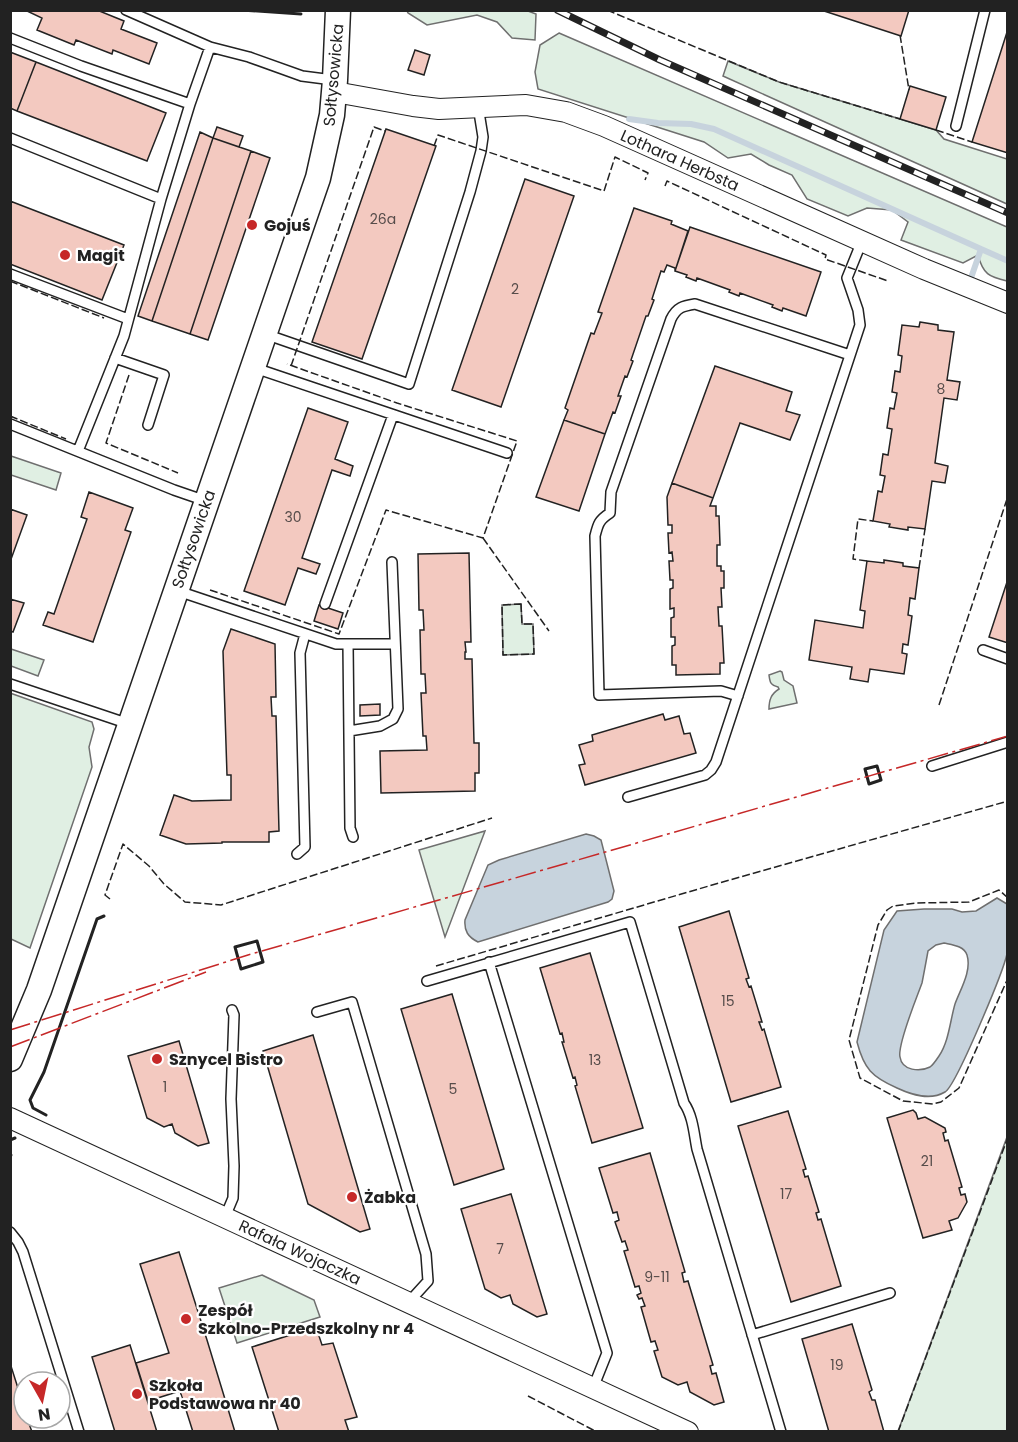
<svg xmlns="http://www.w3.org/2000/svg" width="1018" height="1442" viewBox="0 0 1018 1442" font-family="Poppins,sans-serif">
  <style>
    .green { fill: #e0efe3; stroke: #6f6f6f; stroke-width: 1.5 }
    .water { fill: #c7d3dd; stroke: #6f6f6f; stroke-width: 1.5; fill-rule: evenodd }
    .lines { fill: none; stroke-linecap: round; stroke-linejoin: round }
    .stream { stroke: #c7d3dd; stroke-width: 6 }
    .building { fill: #f3c9c0; stroke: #222; stroke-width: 1.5 }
    .service-casing { stroke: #222; stroke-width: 12 }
    .minor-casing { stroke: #222; stroke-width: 22 }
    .tertiary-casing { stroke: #222; stroke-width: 27 }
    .service { stroke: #fff; stroke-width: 9 }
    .minor { stroke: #fff; stroke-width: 20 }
    .tertiary { stroke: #fff; stroke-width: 24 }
    .rail-casing { stroke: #222; stroke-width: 7 }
    .rail { stroke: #fff; stroke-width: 4.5; stroke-dasharray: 14; stroke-linecap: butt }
    .fence { stroke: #222; stroke-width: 1.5; stroke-dasharray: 8 3; stroke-linecap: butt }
    .wall { stroke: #222; stroke-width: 3 }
    .power { stroke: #c62828; stroke-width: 1.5; stroke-dasharray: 21 4.5 3 4.5; stroke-linecap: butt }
    .poi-dot { fill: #c62828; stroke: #fff; stroke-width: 2 }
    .labels { text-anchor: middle; stroke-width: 4.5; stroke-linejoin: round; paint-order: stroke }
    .number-label { font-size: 14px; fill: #564c4a }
    .street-label { font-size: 16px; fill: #222; stroke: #fff }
    .poi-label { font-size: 16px; font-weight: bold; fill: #222; stroke: #fff; text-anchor: start }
  </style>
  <rect width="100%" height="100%" fill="#fff"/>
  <path class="green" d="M407 11H528L536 14 535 40 512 38 497 22 477 15 427 25 408 13Z
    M559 33 1007 227V281C989 277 983 274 978 255L963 263 901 240 908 222 892 210 867 208 848 216 807 199 792 175 769 165 751 154 728 158 704 142 538 89 535 72 540 45Z
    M728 61 779 82 936 130 944 139 1007 159V204L723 76Z
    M11 456 61 473 56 490 11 475Z
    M521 604 522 624H533L534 654 503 655 502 605Z
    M11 649 44 660 38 676 11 666Z
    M780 671 782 672 784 680 793 686 797 703 769 709C769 700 771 694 779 689L778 687C770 685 770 682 769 675Z
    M10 693 92 722 94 729 89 747 92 767 30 948 11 939Z
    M485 831 445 937 419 850Z
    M1007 1137V1431H898L903 1418Z
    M262 1275 314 1300 320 1317 237 1343 219 1288Z"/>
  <path class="water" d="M586 834 594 836 601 840 614 891 612 899 608 902 478 942C468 937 464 931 465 920L488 865 499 860Z
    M997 898 1007 904C1008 918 1010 941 1007 954 1003 972 956 1086 945 1092 930 1101 912 1095 897 1088 872 1077 864 1069 857 1042L884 930 897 911 924 909H952L962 912 976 911ZM944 943C953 945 964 946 967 955 972 971 960 990 955 1004 950 1021 949 1041 939 1056 937 1059 933 1065 930 1067 920 1072 902 1071 900 1057 897 1045 917 997 922 983 924 973 926 962 928 951L936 945Z"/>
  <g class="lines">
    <path class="stream" d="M629 119 658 123 691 124 714 129 981 249
      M971 278 981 249 1008 261"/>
  </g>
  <path class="building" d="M25 10H97L124 21 121 29 157 43 149 64 113 50 112 54 76 40 74 45 37 30 42 18Z
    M821 10H909L901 36Z
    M1008 29V153L972 142Z
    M415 50 430 55 424 75 408 70Z
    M10 52 36 62 17 111 10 108Z
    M36 62 166 113 147 161 17 111Z
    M910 86 946 97 936 130 900 119Z
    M217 127 243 136 239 147 213 138Z
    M386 129 436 146 362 359 312 342Z
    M200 132 213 138 152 321 138 316Z
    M213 138 251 151 190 334 152 321Z
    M251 151 270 158 208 340 190 334Z
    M525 179 574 196 501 407 452 390Z
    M10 201 124 245 102 300 10 264Z
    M634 208 672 221 671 224 688 231 675 271V268L667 265 664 272 661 271 652 299 654 300 648 316H646L631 360 633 361 627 377 625 376 618 396H621L615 413 613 412 605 434 564 420 568 410 565 408 591 333 594 334 602 313 598 312Z
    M690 227 821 272 806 316 783 308 782 311 772 307 773 305 740 293 739 296 729 292 730 290 697 278 696 281 686 277 687 275 675 271Z
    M920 322 938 325V330L954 332 947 380 960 382 957 400 944 398 935 463 948 466 945 483 932 481 925 529 908 527V530L889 527 890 524 873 521 878 491 882 492 885 476 880 475 883 454 888 455 892 429 887 428 890 408 894 409 897 393 892 392 895 371 900 372 902 356 898 355 902 325 919 327Z
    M715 366 792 392 786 411 800 415 790 440 740 423 713 498 672 483Z
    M308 408 348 422 335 459 353 466 350 476 332 470 302 558 320 564 316 574 298 568 285 605 244 591Z
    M564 420 605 434 579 511 536 497Z
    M672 483 713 498 710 506H716V516H719L720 545H717V566H721V571H724V588H721L722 607H718L719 626H722L724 663H720V674L676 675V665H672V646L675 645V637H671V618L674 617V608L670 609V589L673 588V580H670L669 561H673L672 552 669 553 668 533H672V525H668L667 497Z
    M89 492 133 508 125 530 131 532 93 642 43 625 48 612 54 614 87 519 81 517Z
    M10 509 27 515 10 562Z
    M469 553 471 642H465L466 652H465V659H472L474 743H479V773H475V791L381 793 380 751 427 750 426 736H423L421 693H426L425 674H421L420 630H424L423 610H419L418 554Z
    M884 560 903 563V566L919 568 915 599 910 598 909 607 908 615 912 616 908 645 903 644 902 653 907 654 904 674 870 669 868 682 850 679 852 667 809 660 815 620 863 628 865 611 860 610 867 561 884 563Z
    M1008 579V643L989 637Z
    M10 599 24 603 13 632 10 631Z
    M319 605 343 613 338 629 314 621Z
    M231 629 275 644 276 697H271L272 716H276L279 831 269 832V842H222V843L186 844 160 835 174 795 192 801 231 800V775H227L223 651Z
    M380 704V715L360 716V705Z
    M663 714 665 720 679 716 684 734 690 733 696 753 585 785 579 765 585 764 579 745 593 741 592 735Z
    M729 911 749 978 746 979 749 987 751 986 762 1022H759L762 1030 764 1029 781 1087 731 1102 679 927Z
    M590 953 643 1128 592 1143 575 1086 577 1085 575 1077 573 1078 562 1042H564L562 1033 560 1034 540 968Z
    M452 994 504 1169 454 1185 401 1009Z
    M313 1035 370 1229 360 1232 308 1204 263 1051Z
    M179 1041 209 1143 198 1146 175 1133 172 1124 164 1127 147 1118 128 1056Z
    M913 1110 916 1113 918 1119 925 1117 945 1128 946 1132 943 1133 945 1141 948 1140 962 1187 959 1188 961 1195 965 1194 967 1202 958 1218 949 1221 952 1230 923 1238 887 1118Z
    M788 1111 806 1169 803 1170 805 1177 808 1176 819 1212 816 1213 818 1220 821 1219 841 1286 791 1302 738 1126Z
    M650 1153 685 1272 682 1273 684 1282 688 1281 713 1365 710 1366 712 1374 716 1373 724 1402 714 1405 690 1392 687 1382 678 1385 662 1377 654 1351 658 1350 655 1341 651 1342 641 1307 645 1306 642 1298 639 1299 637 1295 641 1293 639 1286 635 1287 624 1251 628 1250 625 1241 622 1242 615 1222 619 1220 617 1212 613 1213 599 1168Z
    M511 1194 547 1314 537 1317 513 1304 510 1295 501 1298 485 1289 461 1209Z
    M179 1252 207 1340 235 1432H193L180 1391 148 1401 136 1363 169 1353 140 1264Z
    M852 1324 872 1390 869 1392 872 1400H875L884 1432H829L802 1339Z
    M316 1327 322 1345 333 1343 357 1417 345 1420 349 1432H279L252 1347Z
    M130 1345 157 1432H115L92 1357Z
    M10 1363 24 1407V1418H27L32 1432H10Z"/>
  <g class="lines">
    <g class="service-casing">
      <path id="service" d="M126 10 210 47 249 57 302 76 333 80
        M10 38 81 66 190 104 210 47
        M956 126 985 10
        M10 138 161 199 190 104
        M10 274 128 319
        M265 334 409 384 470 192 481 151 483 137 478 106
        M115 358 164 375 148 425
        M255 368 507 453
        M10 424 174 490 206 501
        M78 451 124 336 161 199
        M178 591 336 644H394
        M325 604 393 415
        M348 644 350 828 353 837
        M983 650 1008 659
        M10 684 129 724
        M738 696 721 691 599 695 595 536C598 524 599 520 610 513L611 492 671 319C677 307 683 306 695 304L850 355
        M349 731 380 726 393 719 398 709 392 562
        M932 766 1008 742
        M628 797 705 775 711 770 716 762 860 325 858 310 847 278 862 241
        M297 854 305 847 300 653 305 634
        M489 962 607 1353 593 1388
        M427 981 630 922 684 1103C693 1116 694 1134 697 1149L781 1432
        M317 1012 352 1002 426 1254 428 1281 408 1303
        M225 1217 233 1198 234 1166 231 1099 234 1015 232 1010
        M10 1232 18 1242 23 1252 79 1432
        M752 1335 890 1293"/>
    </g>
    <g class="minor-casing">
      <path id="minor" d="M335 92 413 106 439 109 526 105 566 112 604 126 924 269 1008 303
        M10 1118 688 1432"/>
    </g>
    <g class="tertiary-casing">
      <path id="tertiary" d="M10 1059 39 990 318 178 332 115 335 80 338 10"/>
    </g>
    <use href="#service" class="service"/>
    <use href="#minor" class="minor"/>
    <use href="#tertiary" class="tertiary"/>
    <g class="rail-casing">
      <path id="rail" d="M557 10 660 60 1008 213"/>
    </g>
    <use href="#rail" class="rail"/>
    <path class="fence" d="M607 10 779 82 900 119
      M292 13V10
      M900 35 909 90
      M936 130 972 142
      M434 146 438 135 604 191 615 157 648 173 645 180
      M665 186 667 181 826 255 825 259 888 281
      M10 281 104 318
      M291 366 374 127 385 131
      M129 375 106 443 178 473
      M10 416 66 439
      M483 538 549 631
      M867 561 853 559 858 519 873 521
      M919 568 925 529
      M210 590 339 634 386 510 483 538 517 441 397 403 287 364
      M521 604 522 624H533L534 654 503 655 502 605Z
      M939 705 1008 496
      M1008 898 999 890 969 902 917 903 893 906 887 910 878 925 849 1040 860 1078 903 1101 933 1104 941 1102 959 1088 1008 978
      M110 899 105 895 123 844 149 866 164 884 185 902 221 905 492 818
      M436 966 719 883 1008 801
      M528 1396 597 1432
      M898 1432 1008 1137"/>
    <path class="wall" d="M241 10 301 14
      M877 766 881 780 869 784 865 769Z
      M257 941 263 962 241 969 235 947Z
      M46 1115 33 1108 30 1100 44 1072 97 919 104 916
      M10 1140 15 1138
      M10 1155H11"/>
    <path class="power" d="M10 1030 248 955 1008 736
      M10 1047 206 972"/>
  </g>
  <g class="poi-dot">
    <circle cx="252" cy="225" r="6"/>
    <circle cx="65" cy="255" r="6"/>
    <circle cx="157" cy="1059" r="6"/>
    <circle cx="352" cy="1197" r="6"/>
    <circle cx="186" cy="1319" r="6"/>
    <circle cx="137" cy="1394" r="6"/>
  </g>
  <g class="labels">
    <g class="number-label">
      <text x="383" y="224">26a</text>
      <text x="515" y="294">2</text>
      <text x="941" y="394">8</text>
      <text x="293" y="522">30</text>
      <text x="728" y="1006">15</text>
      <text x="595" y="1065">13</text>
      <text x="165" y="1092">1</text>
      <text x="453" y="1094">5</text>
      <text x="927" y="1166">21</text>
      <text x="786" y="1199">17</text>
      <text x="500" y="1254">7</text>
      <text x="657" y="1282">9-11</text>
      <text x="837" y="1370">19</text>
    </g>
    <g class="street-label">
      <text transform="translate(333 75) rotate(-85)" y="6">Sołtysowicka</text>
      <text transform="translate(680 160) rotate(24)" y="6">Lothara Herbsta</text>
      <text transform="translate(193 539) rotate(-71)" y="6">Sołtysowicka</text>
      <text transform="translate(300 1252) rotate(25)" y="6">Rafała Wojaczka</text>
    </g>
    <g class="poi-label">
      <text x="264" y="231">Gojuś</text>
      <text x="77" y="261">Magit</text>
      <text x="169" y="1065">Sznycel Bistro</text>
      <text x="364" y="1203">Żabka</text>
      <text x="198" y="1316">Zespół<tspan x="198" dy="18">Szkolno-Przedszkolny nr 4</tspan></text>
      <text x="149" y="1391">Szkoła<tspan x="149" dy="18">Podstawowa nr 40</tspan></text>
    </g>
  </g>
  <rect width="1018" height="1442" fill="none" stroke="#222222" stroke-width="24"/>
  <g transform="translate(42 1400) rotate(171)"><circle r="28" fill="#ffffff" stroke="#a7a7a7" stroke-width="1.5"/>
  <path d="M0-4.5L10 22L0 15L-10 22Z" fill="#c62828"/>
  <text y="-9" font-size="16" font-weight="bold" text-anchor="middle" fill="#222222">N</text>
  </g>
</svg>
